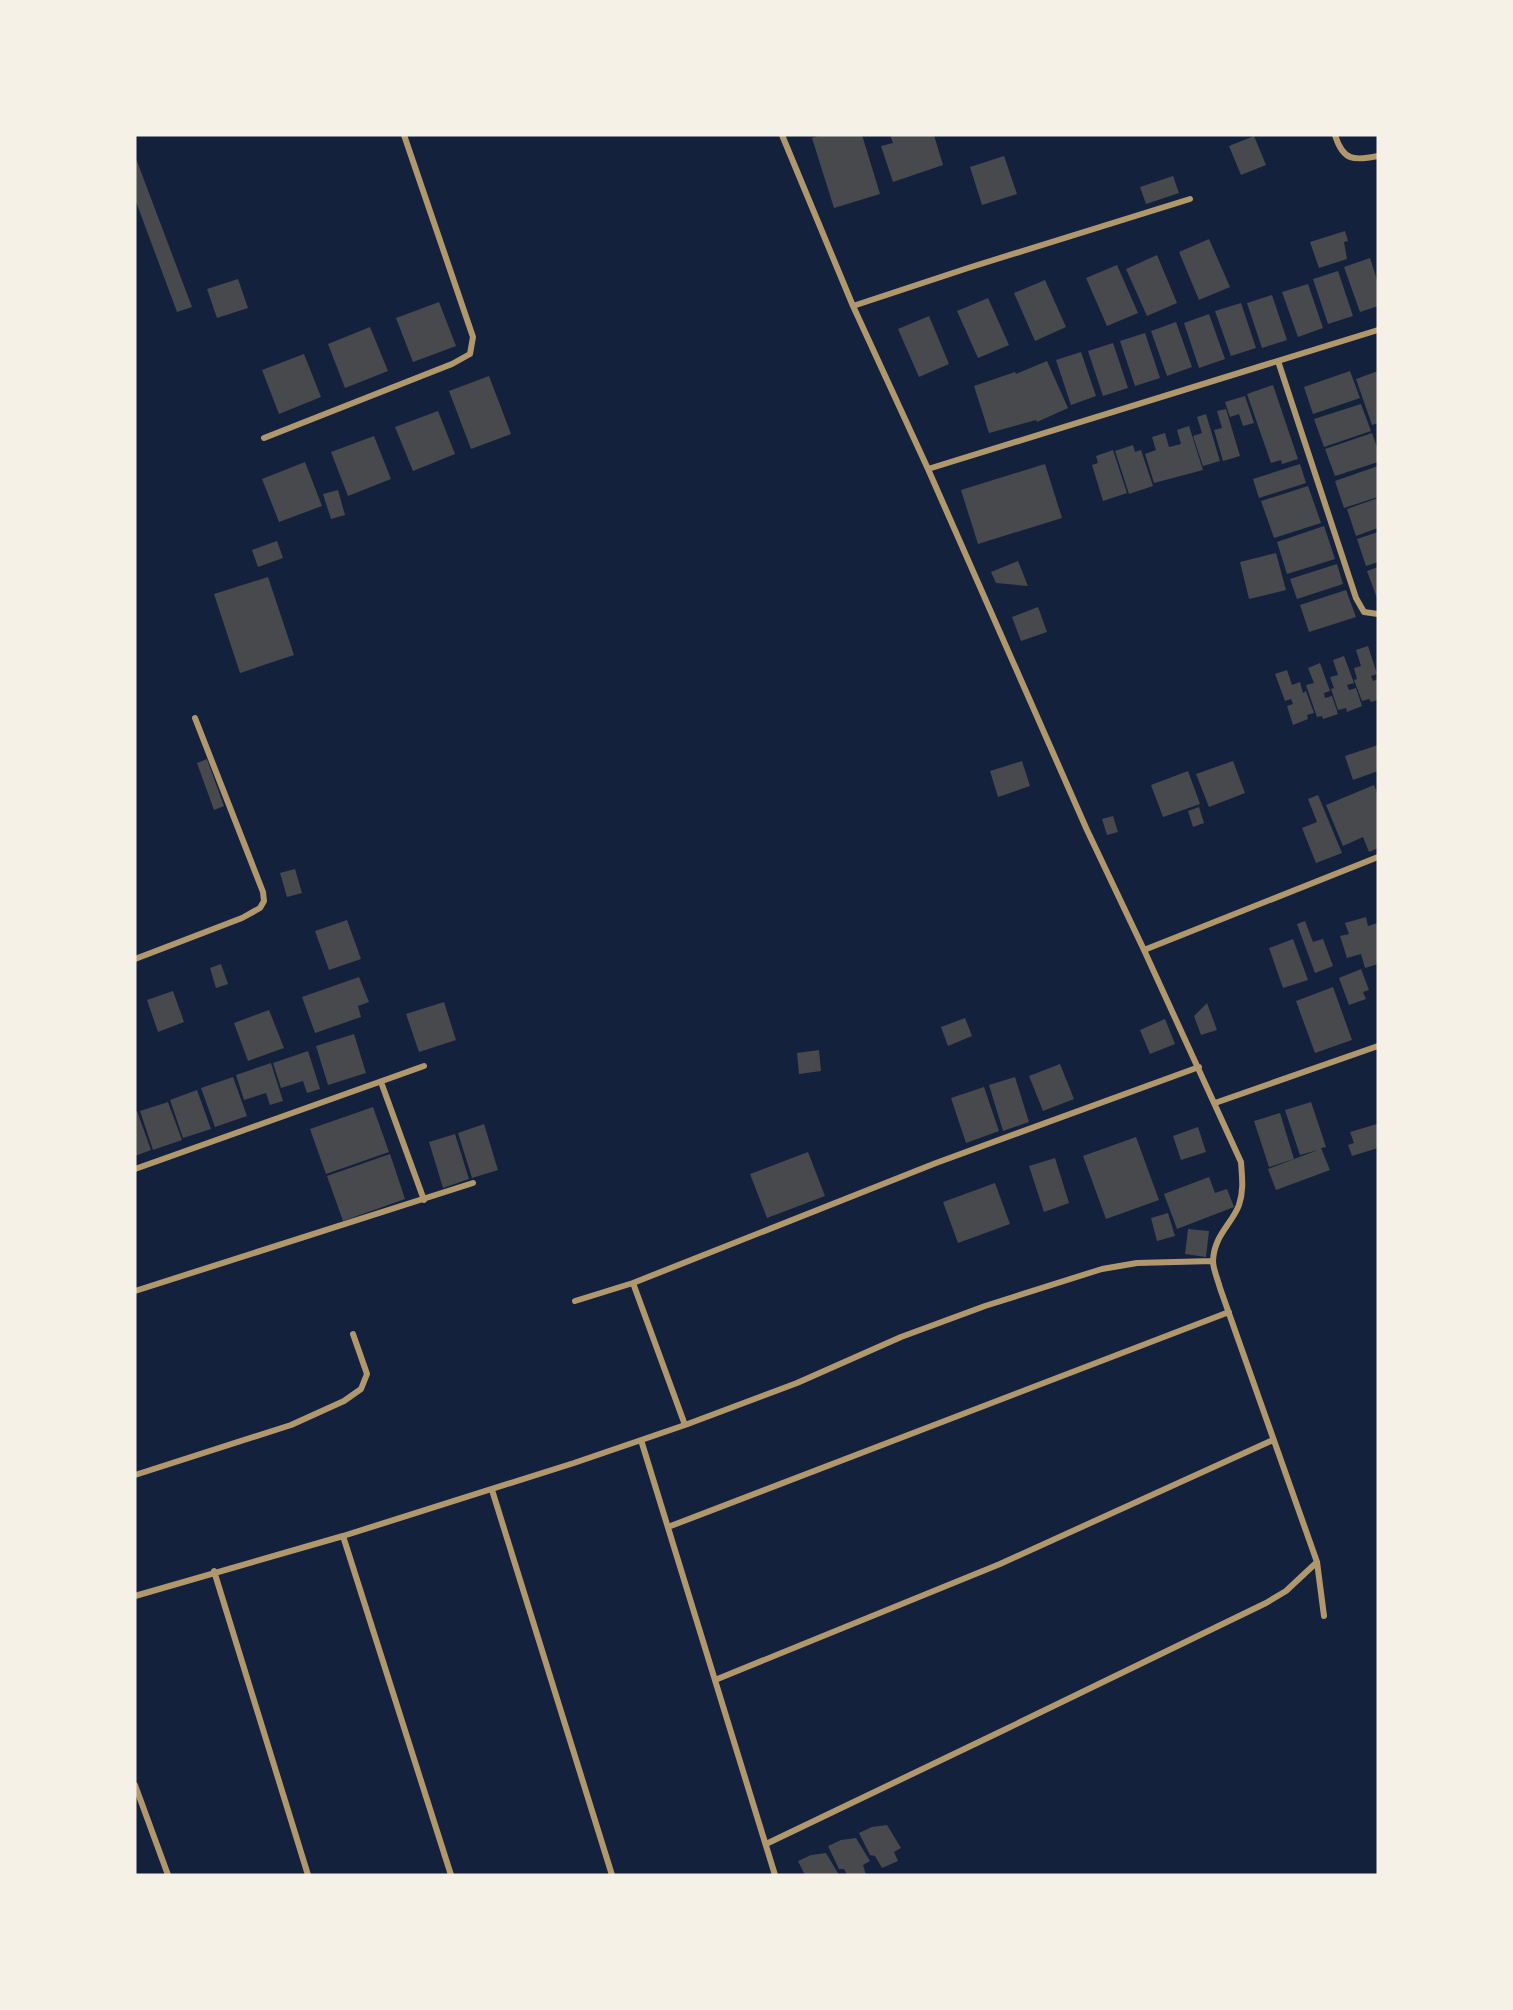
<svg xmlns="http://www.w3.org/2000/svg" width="1513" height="2010" viewBox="0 0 1513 2010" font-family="'Source Sans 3',sans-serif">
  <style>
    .building { fill: #48494c }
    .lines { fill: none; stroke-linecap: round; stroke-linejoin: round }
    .minor { stroke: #b1986c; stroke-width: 6 }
  </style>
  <rect width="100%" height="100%" fill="#14213d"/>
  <path class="building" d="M821 135H862L880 194 834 208 812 138Z
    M890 135H934L943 165 893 182 881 146 893 143Z
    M1254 136 1266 165 1241 175 1229 146Z
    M135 156 192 307 177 312 135 199Z
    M1004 156 1017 194 982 205 970 167Z
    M1173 176 1179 193 1146 204 1140 187Z
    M1345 231 1348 241 1344 242 1347 259 1319 268 1310 242Z
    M1209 239 1230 287 1199 300 1179 252Z
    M1157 255 1177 303 1147 316 1126 269Z
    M1370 258 1378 283V306L1360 312 1344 267Z
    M1117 265 1138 313 1107 326 1086 278Z
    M1338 271 1353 316 1328 324 1313 279Z
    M238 279 248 308 217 318 207 289Z
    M1045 280 1066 327 1035 341 1014 293Z
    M1308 284 1323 328 1298 337 1282 292Z
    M1272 295 1287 340 1262 348 1247 303Z
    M988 298 1009 345 978 358 957 311Z
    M439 302 456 346 413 362 396 318Z
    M1241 303 1256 348 1231 356 1215 311Z
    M1209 314 1225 359 1199 368 1184 323Z
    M929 316 949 364 919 377 898 329Z
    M1176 322 1192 367 1167 376 1151 331Z
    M370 327 388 371 345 388 328 344Z
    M1145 333 1160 378 1135 386 1120 341Z
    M1113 343 1128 388 1103 396 1088 351Z
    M1081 352 1096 396 1071 405 1056 360Z
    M304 354 321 397 279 414 262 370Z
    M1047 361 1068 408 1037 422 1036 420 989 433 974 386 1015 372 1016 374Z
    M1350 371 1360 398 1313 414 1304 387Z
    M1378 371V423L1372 425 1356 379Z
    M489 376 511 434 471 449 449 391Z
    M1273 385 1298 459 1282 464 1281 460 1271 463 1247 394Z
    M1245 396 1254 423 1243 426 1239 414 1230 417 1225 402Z
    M1361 404 1371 431 1324 447 1314 419Z
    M1226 409 1240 456 1223 461 1214 430 1222 428 1217 411Z
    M438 411 455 454 413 471 395 427Z
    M1206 414 1220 461 1203 466 1193 436 1202 433 1197 417Z
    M1189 426 1203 470 1154 483 1145 454 1156 450 1152 437 1165 433 1169 447 1181 444 1177 430Z
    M1372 433 1378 450V462L1335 476 1325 449Z
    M374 436 391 479 348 496 331 452Z
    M1133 445 1135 452 1141 450 1153 486 1129 494 1115 451Z
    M1113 450 1127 493 1103 501 1092 465 1098 463 1096 456Z
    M305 462 322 506 279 522 262 479Z
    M1045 464 1062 518 978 544 961 490Z
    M1300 464 1306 483 1259 498 1253 479Z
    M1378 466V497L1344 508 1335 481Z
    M1308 486 1321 523 1274 538 1261 501Z
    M338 490 345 515 331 519 323 494Z
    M1378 498V528L1356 536 1347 509Z
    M1324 526 1335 559 1287 574 1277 542Z
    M1378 532V562L1366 566 1357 539Z
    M277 541 283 558 258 567 252 550Z
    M1276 553 1286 590 1249 599 1240 562Z
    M1018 561 1028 586 996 583 991 572Z
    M1337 564 1343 584 1297 599 1290 579Z
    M1378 567V601L1367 571Z
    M268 577 294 655 240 673 214 594Z
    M1346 590 1356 617 1309 632 1300 605Z
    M1038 607 1047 632 1021 641 1012 617Z
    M1368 646 1377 674 1371 676 1373 681 1378 679V700L1371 702 1369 699 1362 701 1354 680 1357 679 1354 668 1361 666 1356 650Z
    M1344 656 1354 683 1347 685 1349 690 1356 688 1362 706 1347 712 1346 708 1338 710 1331 689 1334 688 1330 677 1338 675 1333 660Z
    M1320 663 1330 691 1324 693 1325 698 1332 696 1338 714 1323 719 1322 716 1317 717 1306 685 1314 683 1308 668Z
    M1287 670 1292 685 1300 682 1303 693 1306 691 1314 713 1307 715 1308 719 1293 725 1287 706 1293 704 1291 699 1285 701 1275 674Z
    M1378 745V771L1353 780 1345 756Z
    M207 759 224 806 214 810 197 763Z
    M1022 761 1030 786 998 797 990 771Z
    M1233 761 1245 793 1209 807 1196 774Z
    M1188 771 1200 804 1163 817 1151 785Z
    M1374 785 1378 795V848L1369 852 1363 837 1343 846 1326 805Z
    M1318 795 1342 853 1316 863 1302 828 1317 822 1308 799Z
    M1199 807 1204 823 1193 827 1188 811Z
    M1113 816 1118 832 1107 835 1102 819Z
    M295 869 302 893 287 897 280 873Z
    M1366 917 1368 926 1378 923V964L1365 968 1361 954 1347 958 1340 936 1349 934 1345 923Z
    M347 920 361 959 329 970 315 931Z
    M1305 921 1313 942 1323 939 1333 966 1315 973 1297 924Z
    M1293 939 1308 980 1283 988 1269 948Z
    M221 964 228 984 216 988 210 968Z
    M1361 969 1369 990 1363 992 1366 999 1349 1005 1339 978Z
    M359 977 369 1002 358 1006 361 1017 315 1033 302 997Z
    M1333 987 1352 1040 1315 1053 1296 1001Z
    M173 991 184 1022 158 1032 147 1000Z
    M444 1002 456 1040 419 1052 406 1014Z
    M1207 1003 1217 1030 1201 1035 1194 1016Z
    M269 1010 284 1048 248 1061 234 1023Z
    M965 1018 972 1036 948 1046 941 1027Z
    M1165 1019 1175 1044 1150 1054 1140 1030Z
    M354 1034 366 1073 328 1085 316 1046Z
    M819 1050 821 1071 799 1074 797 1053Z
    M308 1051 320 1089 307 1093 303 1081 281 1088 273 1063Z
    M271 1063 283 1101 270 1105 266 1093 244 1100 236 1075Z
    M1060 1064 1074 1099 1043 1111 1029 1076Z
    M233 1077 247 1116 215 1127 201 1088Z
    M1015 1077 1029 1122 1003 1131 989 1085Z
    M984 1087 999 1131 966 1143 951 1098Z
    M197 1090 211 1129 183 1138 170 1100Z
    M168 1102 182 1140 153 1150 140 1111Z
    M1311 1102 1326 1147 1321 1148 1330 1170 1276 1190 1268 1169 1318 1150 1300 1155 1285 1110Z
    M373 1107 389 1152 326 1174 310 1129Z
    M137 1111 151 1150 135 1156V1112Z
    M1280 1113 1294 1159 1269 1167 1254 1121Z
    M484 1124 498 1170 472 1178 458 1133Z
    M1377 1124 1378 1148 1352 1156 1348 1145 1354 1143 1350 1132Z
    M1198 1127 1206 1152 1181 1160 1173 1136Z
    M455 1134 469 1179 443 1188 429 1142Z
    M1136 1137 1159 1200 1106 1219 1083 1156Z
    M808 1152 825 1196 767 1218 750 1174Z
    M390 1154 405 1199 343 1221 327 1176Z
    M1055 1158 1069 1203 1044 1212 1029 1166Z
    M1209 1177 1215 1193 1227 1189 1234 1207 1177 1229 1164 1194Z
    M995 1183 1010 1224 958 1243 943 1202Z
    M1168 1213 1175 1236 1157 1241 1151 1218Z
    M1188 1229 1209 1231 1206 1257 1185 1254Z
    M887 1825 901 1848 894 1852 898 1861 882 1868 875 1856 870 1855 859 1833 872 1827Z
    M856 1838 870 1861 863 1865 866 1875H847L844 1869H839L828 1846 841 1840Z
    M826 1853 839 1875H805L798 1861 811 1855Z"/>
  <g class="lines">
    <path class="minor" d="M782 135 853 306 928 469 1087 830 1144 950 1241 1162C1242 1177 1244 1190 1239 1205 1232 1224 1214 1235 1213 1261 1213 1269 1218 1280 1220 1288L1317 1562 1324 1616
      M1335 135C1343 161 1354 161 1378 156
      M853 306 968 268 1190 199
      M1278 361 1356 598 1364 612 1378 614
      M264 438 452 364 470 354 473 337 404 135
      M928 469 1378 330
      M1144 950 1378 857
      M135 959 242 918 260 908 264 901 263 892 195 718
      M381 1082 424 1200
      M1215 1103 1378 1046
      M135 1169 424 1066
      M633 1283 685 1425
      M135 1291 473 1183
      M575 1301 633 1283 936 1163 1199 1067
      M641 1440 775 1875
      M135 1475 291 1425 344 1401 361 1389 367 1374 353 1334
      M492 1490 612 1875
      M668 1527 1229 1312
      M343 1536 451 1875
      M214 1571 308 1875
      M135 1596 343 1536 574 1463 685 1425 797 1383 901 1337 985 1306 1102 1269 1137 1263 1213 1261
      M715 1680 1000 1564 1273 1440
      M135 1785 168 1875
      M766 1844 1004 1730 1266 1603 1286 1591 1317 1562"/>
  </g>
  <rect width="1513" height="2010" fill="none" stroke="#f6f1e7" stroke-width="273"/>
</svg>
